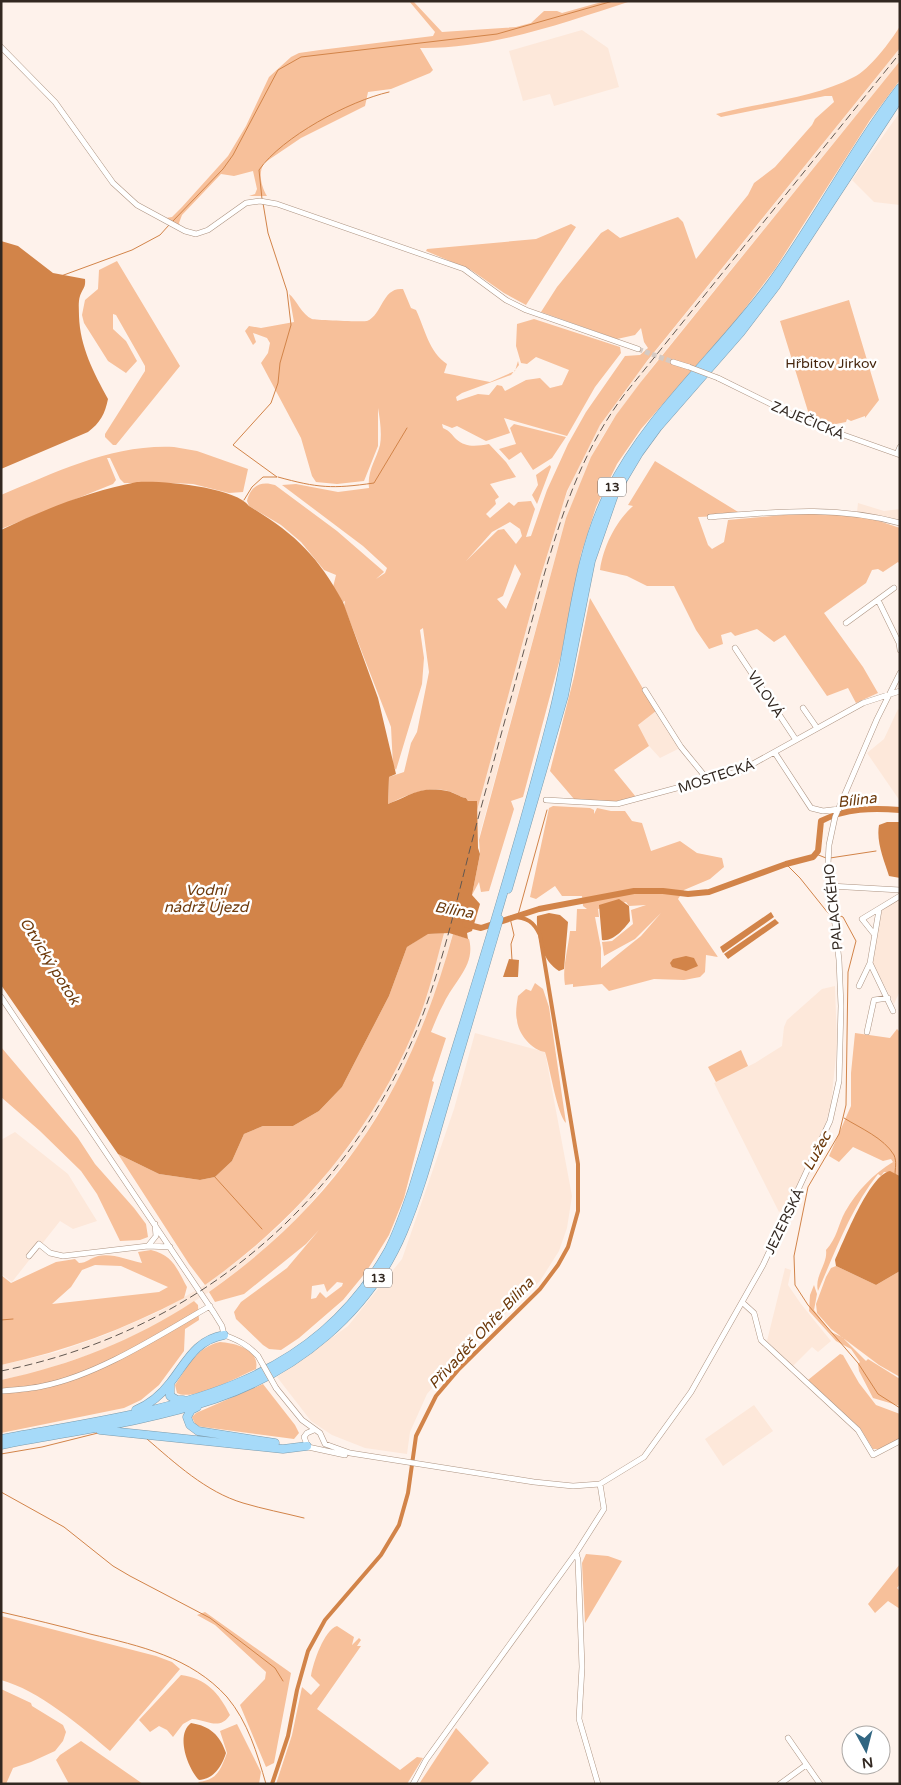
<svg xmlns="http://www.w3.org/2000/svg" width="901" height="1785" viewBox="0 0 901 1785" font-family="'Varela Round',sans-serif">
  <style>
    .built { fill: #fde8da }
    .green { fill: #f7c09a; fill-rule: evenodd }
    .water { fill: #d28449 }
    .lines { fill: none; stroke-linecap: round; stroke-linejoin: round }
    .stream { stroke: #d28449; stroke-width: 1 }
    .canal { stroke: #d28449; stroke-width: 4 }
    .river { stroke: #d28449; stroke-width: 6 }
    .minor-tunnel { stroke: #d5cac3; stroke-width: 5; stroke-dasharray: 5 2.5; stroke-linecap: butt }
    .minor-casing { stroke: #ad9482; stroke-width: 6 }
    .highway-casing { stroke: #7d9cad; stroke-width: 9 }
    .minor { stroke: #fff; stroke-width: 5 }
    .highway { stroke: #a6daf9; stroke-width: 8 }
    .rail { stroke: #625851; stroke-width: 1; stroke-dasharray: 8 4; stroke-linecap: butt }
    .minor-bridge-casing { stroke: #ad9482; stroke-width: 6; stroke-linecap: butt }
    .minor-bridge { stroke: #fff; stroke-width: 5 }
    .labels { text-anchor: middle; stroke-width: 5; stroke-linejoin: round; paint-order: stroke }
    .shield { fill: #fff; stroke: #706864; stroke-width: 1 }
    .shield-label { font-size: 12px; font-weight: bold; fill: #322821 }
    .park-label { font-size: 14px; fill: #46260d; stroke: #fff }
    .street-label { font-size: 14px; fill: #322821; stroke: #fff }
    .water-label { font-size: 15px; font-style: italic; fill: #6d3a0c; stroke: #fff }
  </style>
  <rect width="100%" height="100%" fill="#fef2eb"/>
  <path class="built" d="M582 30 608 48 619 87 554 106 550 94 523 101 509 51Z
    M900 48V61L653 366 616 415 598 444 566 518 439 984 406 1067 359 1145 300 1216 253 1259 209 1292 162 1322 106 1349 38 1372 1 1380V1365L57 1352 105 1335 160 1311 205 1285 248 1253 283 1222 315 1188 353 1141 387 1086 422 1009 541 575 558 516 577 468 600 425 622 393Z
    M900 112V205L874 202 852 180Z
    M858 503 884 511 900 509V522L857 512Z
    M898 709 900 711V801L867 753 884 739Z
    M656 711 680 748 660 758 649 746 637 725Z
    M900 899V991L894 1004 872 962 880 911Z
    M835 986 837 1045 831 1104 823 1132 790 1203 779 1212 714 1083 755 1063 782 1046 784 1027 787 1020 822 989Z
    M475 1033 545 1052 572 1196 567 1228 559 1251 540 1281 459 1357 427 1394 410 1432 407 1454 365 1448 332 1435 311 1421 277 1377 348 1326 402 1259 454 1109Z
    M15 1132 68 1174 97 1221 73 1229 60 1221 12 1282 1 1274V1140Z
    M785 1268 791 1270 788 1285 801 1304 831 1341 818 1352 812 1347 793 1366 767 1341Z
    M754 1405 773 1431 723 1466 705 1439Z"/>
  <path class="green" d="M409 1H413L442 32 516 27 531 23 544 11H557L562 13 605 1H631C563 23 492 49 420 48L433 70 430 73 391 89 368 92 365 106 301 138 264 163C258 173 261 186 267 196H249L255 194 257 189 253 171 234 176 221 174 182 215 179 223 180 226 166 218 172 217 182 207 228 156 246 126 269 77 291 57 299 53 320 50 433 36 435 32Z
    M900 26V48L647 361 600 425 567 491 541 575 476 814 477 801H468L466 798C460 797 457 794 451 792 429 784 408 795 388 804L389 777 404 772 411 743 417 732 429 672 423 628 420 630 424 658 422 684 396 770 393 766 391 727 344 606 345 601 343 602 333 587 336 575 324 570 301 542 281 525 249 506 247 501C250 487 260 480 275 485L337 531 382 570 384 572 376 579 385 573 387 568 363 546 282 485 296 484 338 492 369 488C367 471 376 460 380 445 382 434 380 419 378 408V446L364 481 337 484 316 482 312 476 301 438 261 363 268 353 270 343 267 338 253 333 256 342 253 345 245 331 249 326 261 328 294 322 289 294C296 299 302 315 312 319 316 320 364 322 367 321 383 314 382 287 403 289L411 308 416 310C425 329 429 352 447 364L444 373 490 382 515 371 518 361 519 365 511 375 462 393 456 397 457 401 478 394 489 395 497 385 502 386 505 391 526 380 540 378 550 388 562 385 569 370 536 357 527 364 521 363 516 346 517 324 534 319 620 347 621 353 595 387 567 436 504 418 510 433 486 441 457 426 452 428 442 424 443 428C450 431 451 434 456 439 466 448 477 446 489 444L506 462 516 477 490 484 499 497 495 500 496 504 486 514 490 518 509 502 514 506 518 502 531 501 535 509 526 537 531 536 547 490 568 444 586 412 625 356 640 355 648 348 644 342 641 328 635 335 617 339 541 312 557 287 601 233 608 229 620 238 678 217 683 222 696 259 748 195 754 183 775 167 812 125 815 119 834 102 832 96H825L721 117 716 114C761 102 812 99 854 77 869 70 891 41 900 26ZM510 522 520 529 522 536 516 544 504 529 498 530 466 561 492 532ZM515 564 521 574 506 609 497 599 503 596Z
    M900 61V80L870 120 775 269 737 319 641 429 617 464 596 507 581 554 561 655 523 797 511 801 514 809 489 891 481 892 479 882 472 895 480 854 479 840 566 518 591 457 616 415 640 383Z
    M571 224 576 227 526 305 504 293 471 270 426 251 427 249 536 239Z
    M117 261 180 366 116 445H113L105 437V434L145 371V366L116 315 113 314V329L126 341 137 361 126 373 108 361 84 323 82 315 85 300 98 289 99 270Z
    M849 300 879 400 865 418V416L851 421 847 419 846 422 831 425 832 428 811 421 780 321Z
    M514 424 566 437 552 458 533 470 521 452 509 460 499 449 516 444 510 428Z
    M174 447 197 451 248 469 243 492 229 493 193 484 172 483H124L120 479 110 458H107L116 480 113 484 1 529V495C57 472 112 444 174 447Z
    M655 461 743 515 698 517 708 545 712 549 724 542 728 520 827 511 873 519 900 528V564L898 562 883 572 878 569 872 570 866 583 824 613 863 667 878 693 856 703 848 688 827 696 785 635 774 642 757 629 735 636 731 632 721 635 723 644 709 649 696 630 674 586H647L627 576 600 570C603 547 616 521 633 506L628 505Z
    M550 465 551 467 537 504 532 495 538 485 536 475Z
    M590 598 656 711 638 725 649 746 614 770 636 797 613 802 574 799 550 771 574 677Z
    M553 806 590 808 594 810V814L597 808 611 811H625L632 821 642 823 651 851 680 841 697 853 722 858 724 867 710 879 684 890 678 899 718 957 706 955 705 972 700 977 684 980 654 979 609 991 602 984 573 987V984L565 985C562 968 568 950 570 931H576L577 909H587L583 906 582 896H562L555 886 536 899 530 897 549 808ZM626 902 629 906 646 905 631 910 633 924 612 941 602 942 604 956 635 939 661 913 641 936 601 968V948L595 917H599L598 909Z
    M444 933C437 959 431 985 422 1010 380 1123 303 1216 205 1285L189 1264 118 1154 159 1174 200 1180 215 1177 232 1161 244 1134 263 1126H293L319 1111 342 1087 389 996 407 947 427 934Z
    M453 934 469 939C476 965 454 981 444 1003 439 1012 435 1022 431 1032L446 1038 432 1081 434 1082 404 1198 389 1235 366 1272 343 1300 299 1338 281 1350 269 1349 263 1345 236 1319 234 1312 241 1302 287 1268 319 1230 306 1244 244 1294 215 1302 209 1292C341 1199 411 1088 453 934ZM337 1282 343 1283 342 1286 326 1298 320 1292 316 1298 311 1299 312 1286 324 1284 327 1292Z
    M535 983 543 989 549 1007 566 1123C557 1114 550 1068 545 1052 532 1050 518 1034 517 1020 515 1013 517 1003 518 996L526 989 531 991Z
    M897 1029 900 1032V1176L894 1173 884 1172 881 1176 878 1174C851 1208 835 1252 818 1291 814 1276 828 1264 826 1250 837 1238 838 1225 845 1212 857 1191 873 1174 893 1162L891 1159 883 1161 853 1147 839 1162 829 1156 851 1106V1073L855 1033 890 1038Z
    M1 1047 78 1138 95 1164 134 1208 146 1224 148 1237 140 1240 120 1241 97 1194 81 1171 40 1131 1 1097Z
    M741 1050 748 1066 716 1082 708 1067Z
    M151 1250C173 1255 177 1269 187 1287L184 1298C125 1329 66 1351 1 1365V1275L11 1283 56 1262 75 1259 79 1263C87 1263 90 1258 98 1256 112 1253 128 1260 142 1263L138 1252ZM95 1265 121 1266 168 1287 159 1292 52 1304 71 1287 82 1270Z
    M836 1266 876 1285 900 1271V1377L879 1365 831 1329 817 1313 816 1304 826 1277 831 1268Z
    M814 1285 817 1294 814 1310 831 1332 842 1337 866 1361 868 1359 900 1379V1406L873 1398 859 1371 858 1364 860 1362 851 1349 836 1341 809 1311 810 1295Z
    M194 1301 198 1305 199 1320 185 1329 184 1351 159 1385 141 1400 124 1408 1 1433V1380C71 1365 135 1340 194 1301Z
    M220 1342C235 1343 260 1349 256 1369 240 1376 192 1402 177 1393L175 1385C188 1366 197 1347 220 1342Z
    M840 1354 843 1355 859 1383 876 1405 900 1414V1439L882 1449H873L860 1428 808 1380Z
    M263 1384 295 1425 299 1433 294 1439 196 1426 192 1417 196 1413Z
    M586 1554 608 1556 622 1561 585 1623 582 1563Z
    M900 1564V1584L897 1588 900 1591V1609L888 1601 875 1613 868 1604Z
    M205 1612 291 1673 274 1763 266 1767 240 1705 265 1679 266 1672 215 1625 197 1615Z
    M1 1616 156 1656 172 1662 180 1669 110 1751C81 1726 38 1690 1 1680Z
    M337 1626 354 1637 352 1645 359 1638 361 1640 357 1646H361L317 1709 400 1770 417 1757 423 1758 407 1784H276L292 1735 302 1687 311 1695 320 1685 311 1676C313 1663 324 1630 337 1626Z
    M181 1675C206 1678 219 1693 230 1715 219 1731 208 1720 192 1719L183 1724 173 1737 167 1730 159 1726 150 1732 139 1720Z
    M1 1689 31 1703 32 1706 63 1725 66 1732 63 1741 55 1751 31 1762 13 1768 6 1784H1Z
    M237 1724 261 1772 259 1784H200L198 1782C217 1780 220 1771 227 1753L220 1731Z
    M456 1728 489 1763 469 1784H419Z
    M81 1741 143 1784H69L56 1760 60 1755Z"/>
  <path class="water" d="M1 241 18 246 53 273 85 279C86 288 82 289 80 296 78 302 79 310 79 316 80 347 94 373 108 399 105 414 100 423 88 432L1 469Z
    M137 482C160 480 236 487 249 506 295 534 317 555 343 602L378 698 396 774 389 777 388 804C412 795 419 786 447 791 454 792 459 797 466 798L468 801H477L478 848 480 854 472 895 480 904 472 931 467 933 468 939 449 933 428 934 407 947 389 996 342 1087 319 1111 293 1126H263L244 1134 232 1161 215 1177 200 1180 159 1174 118 1154 1 985V530C45 509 90 491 137 482Z
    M887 822H900V878L889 876C884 860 876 842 879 825Z
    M619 899 629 906 630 921C624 929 613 942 602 940L599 905Z
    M771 912 774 917 723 953 720 947Z
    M549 913 560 915 568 922 564 969 559 971C542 961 536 935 537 916Z
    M775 919 779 923 728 959 724 954Z
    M686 956 694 958 698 966 686 971 672 967 670 963 673 959Z
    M509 959 519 960 518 977H503Z
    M890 1171 900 1176V1271L876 1285 836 1266 835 1260C844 1241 869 1175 890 1171Z
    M191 1723C210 1726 220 1735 226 1753 222 1766 214 1779 199 1780 188 1769 175 1735 191 1723Z"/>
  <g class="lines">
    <path class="stream" d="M262 199 259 170C282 137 349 101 389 92
      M172 222 223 169 233 155 278 70 301 57 497 34 613 1
      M61 276 132 250 160 235 169 225
      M278 477C318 488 332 489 374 483L407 428
      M244 500 252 487 263 477H277L233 445 271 403 278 383 280 363 291 325 287 291 268 233 263 203
      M816 854 826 858
      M830 858 876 851
      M786 864 800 878 828 913 832 914
      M836 914 843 917 856 941 848 972 846 1105 839 1134 808 1187 794 1256 795 1285 808 1305 858 1363 878 1394 900 1408
      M518 915 547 810
      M510 918 514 935 511 944 512 960
      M844 1118C860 1128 884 1138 894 1155 897 1162 895 1168 895 1175
      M214 1176 262 1229
      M1 1320 13 1319
      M147 1439C175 1463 206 1492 243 1503 263 1509 284 1513 304 1518
      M1 1454 42 1447 98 1433
      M1 1492 64 1527 113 1566 130 1576 210 1618 275 1668 283 1681
      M1 1612C31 1619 61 1626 90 1634 140 1646 191 1657 227 1697 248 1722 257 1753 266 1784"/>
    <path class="canal" d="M272 1784 288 1736 297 1690 308 1651 325 1620 381 1555 399 1525 408 1493 416 1436 436 1396 459 1369 540 1289 558 1265 568 1247 578 1211V1164L540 935C534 922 527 917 512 917"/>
    <path class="river" d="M465 924 481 928 539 909 634 891H663L688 894 709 892 786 864 813 857 818 851 821 821C846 808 873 808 900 810"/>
    <path class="minor-tunnel" d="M638 349 673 362"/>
    <g class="minor-casing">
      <path id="minor" d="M1 47 55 102 113 183 137 205 185 231 196 234 208 230 246 203 260 201 277 204 464 269 506 300 526 310 638 349
        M673 362 689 367
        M718 378 807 422 900 455
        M897 454 900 447
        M710 517C776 512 835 505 900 523
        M878 600 899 643 900 650
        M846 623 894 588
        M735 648 796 740
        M645 690 681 747 708 780
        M803 708 817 728
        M775 753 811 808 823 811 839 809
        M546 800 617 804 740 771 863 703 900 691
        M830 886 900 890
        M874 934 862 919 900 896
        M870 963 893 1011
        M859 986 870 963 879 910
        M1 997 214 1313 222 1326 224 1335C238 1340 248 1345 258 1356
        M867 1032 874 1000 888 998
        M155 1224 156 1236 148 1246 170 1247
        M29 1256 39 1244 50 1253 63 1256 148 1246
        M743 1303 754 1313 761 1340 858 1430 873 1455 900 1441
        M276 1388 302 1420 320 1433 325 1444 350 1453 534 1482 573 1486 600 1484 644 1457 691 1392 763 1265 830 1121 839 1081 841 1006 839 960 828 864 829 845 835 817 877 719 900 673
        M1 1391C15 1390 30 1389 43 1386 99 1375 161 1334 210 1306
        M314 1430 307 1433 304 1437 308 1447 345 1455
        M576 1553 578 1560 582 1667 579 1719 598 1784
        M788 1738 820 1784
        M413 1784 426 1760 576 1553 604 1509 600 1484
        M780 1784 806 1765"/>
    </g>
    <g class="highway-casing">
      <path id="highway" d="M508 889 564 696 591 561 614 495 639 453 658 427 741 332 776 286 900 97
        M170 1384V1396L177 1400H183
        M197 1407 191 1410 187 1417 190 1425 198 1431 275 1443
        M136 1410C150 1404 161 1395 170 1383 186 1363 195 1340 224 1335
        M100 1430 283 1449 307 1446
        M1 1439C152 1410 304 1400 388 1251 398 1232 405 1211 412 1191 460 1034 511 877 552 718 572 644 574 562 609 492 648 413 719 354 771 283 817 220 852 150 900 88
        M1 1445C72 1431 146 1422 215 1399 297 1371 369 1313 403 1232 420 1192 431 1150 443 1109 462 1046 480 982 499 919"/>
    </g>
    <use href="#minor" class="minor"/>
    <use href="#highway" class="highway"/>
    <path class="rail" d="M1 1371C187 1334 337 1213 413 1039 442 972 457 897 476 826 499 742 522 659 544 575 563 510 583 450 624 395L900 53"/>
    <g class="minor-bridge-casing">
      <path id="minor-bridge" d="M689 367 718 378
        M258 1356 276 1388"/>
    </g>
    <use href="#minor-bridge" class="minor-bridge"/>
  </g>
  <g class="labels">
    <g class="shield">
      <rect x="598" y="477.5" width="28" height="19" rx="4"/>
      <rect x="364" y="1268.5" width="28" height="19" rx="4"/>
    </g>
    <g class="shield-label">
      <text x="612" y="491">13</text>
      <text x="378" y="1282">13</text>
    </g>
    <g class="park-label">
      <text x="831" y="368">Hřbitov Jirkov</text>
    </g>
    <g class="street-label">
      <text transform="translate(808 420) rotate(23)" y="5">ZAJEČICKÁ</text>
      <text transform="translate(766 694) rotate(56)" y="5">VILOVÁ</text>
      <text transform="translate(716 776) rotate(-18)" y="5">MOSTECKÁ</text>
      <text transform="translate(833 907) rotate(-96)" y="5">PALACKÉHO</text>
      <text transform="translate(784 1221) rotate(-64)" y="5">JEZERSKÁ</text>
    </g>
    <g class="water-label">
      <text transform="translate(857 800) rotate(-7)" y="5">Bílina</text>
      <text x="206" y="895">Vodní<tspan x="206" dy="17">nádrž Újezd</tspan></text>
      <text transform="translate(454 910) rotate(10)" y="5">Bílina</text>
      <text transform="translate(50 961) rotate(58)" y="5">Otvický potok</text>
      <text transform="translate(817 1151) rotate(-61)" y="5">Lužec</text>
      <text transform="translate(481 1333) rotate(-47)" y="5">Přivaděč Ohře-Bílina</text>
    </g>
  </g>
  <rect width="901" height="1785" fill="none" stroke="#322821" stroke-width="5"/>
  <g transform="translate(866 1750) rotate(173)"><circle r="24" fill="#ffffff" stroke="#ada9a6"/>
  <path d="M0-4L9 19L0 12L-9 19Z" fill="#316682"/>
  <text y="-8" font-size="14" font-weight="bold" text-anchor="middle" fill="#322821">N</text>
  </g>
</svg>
